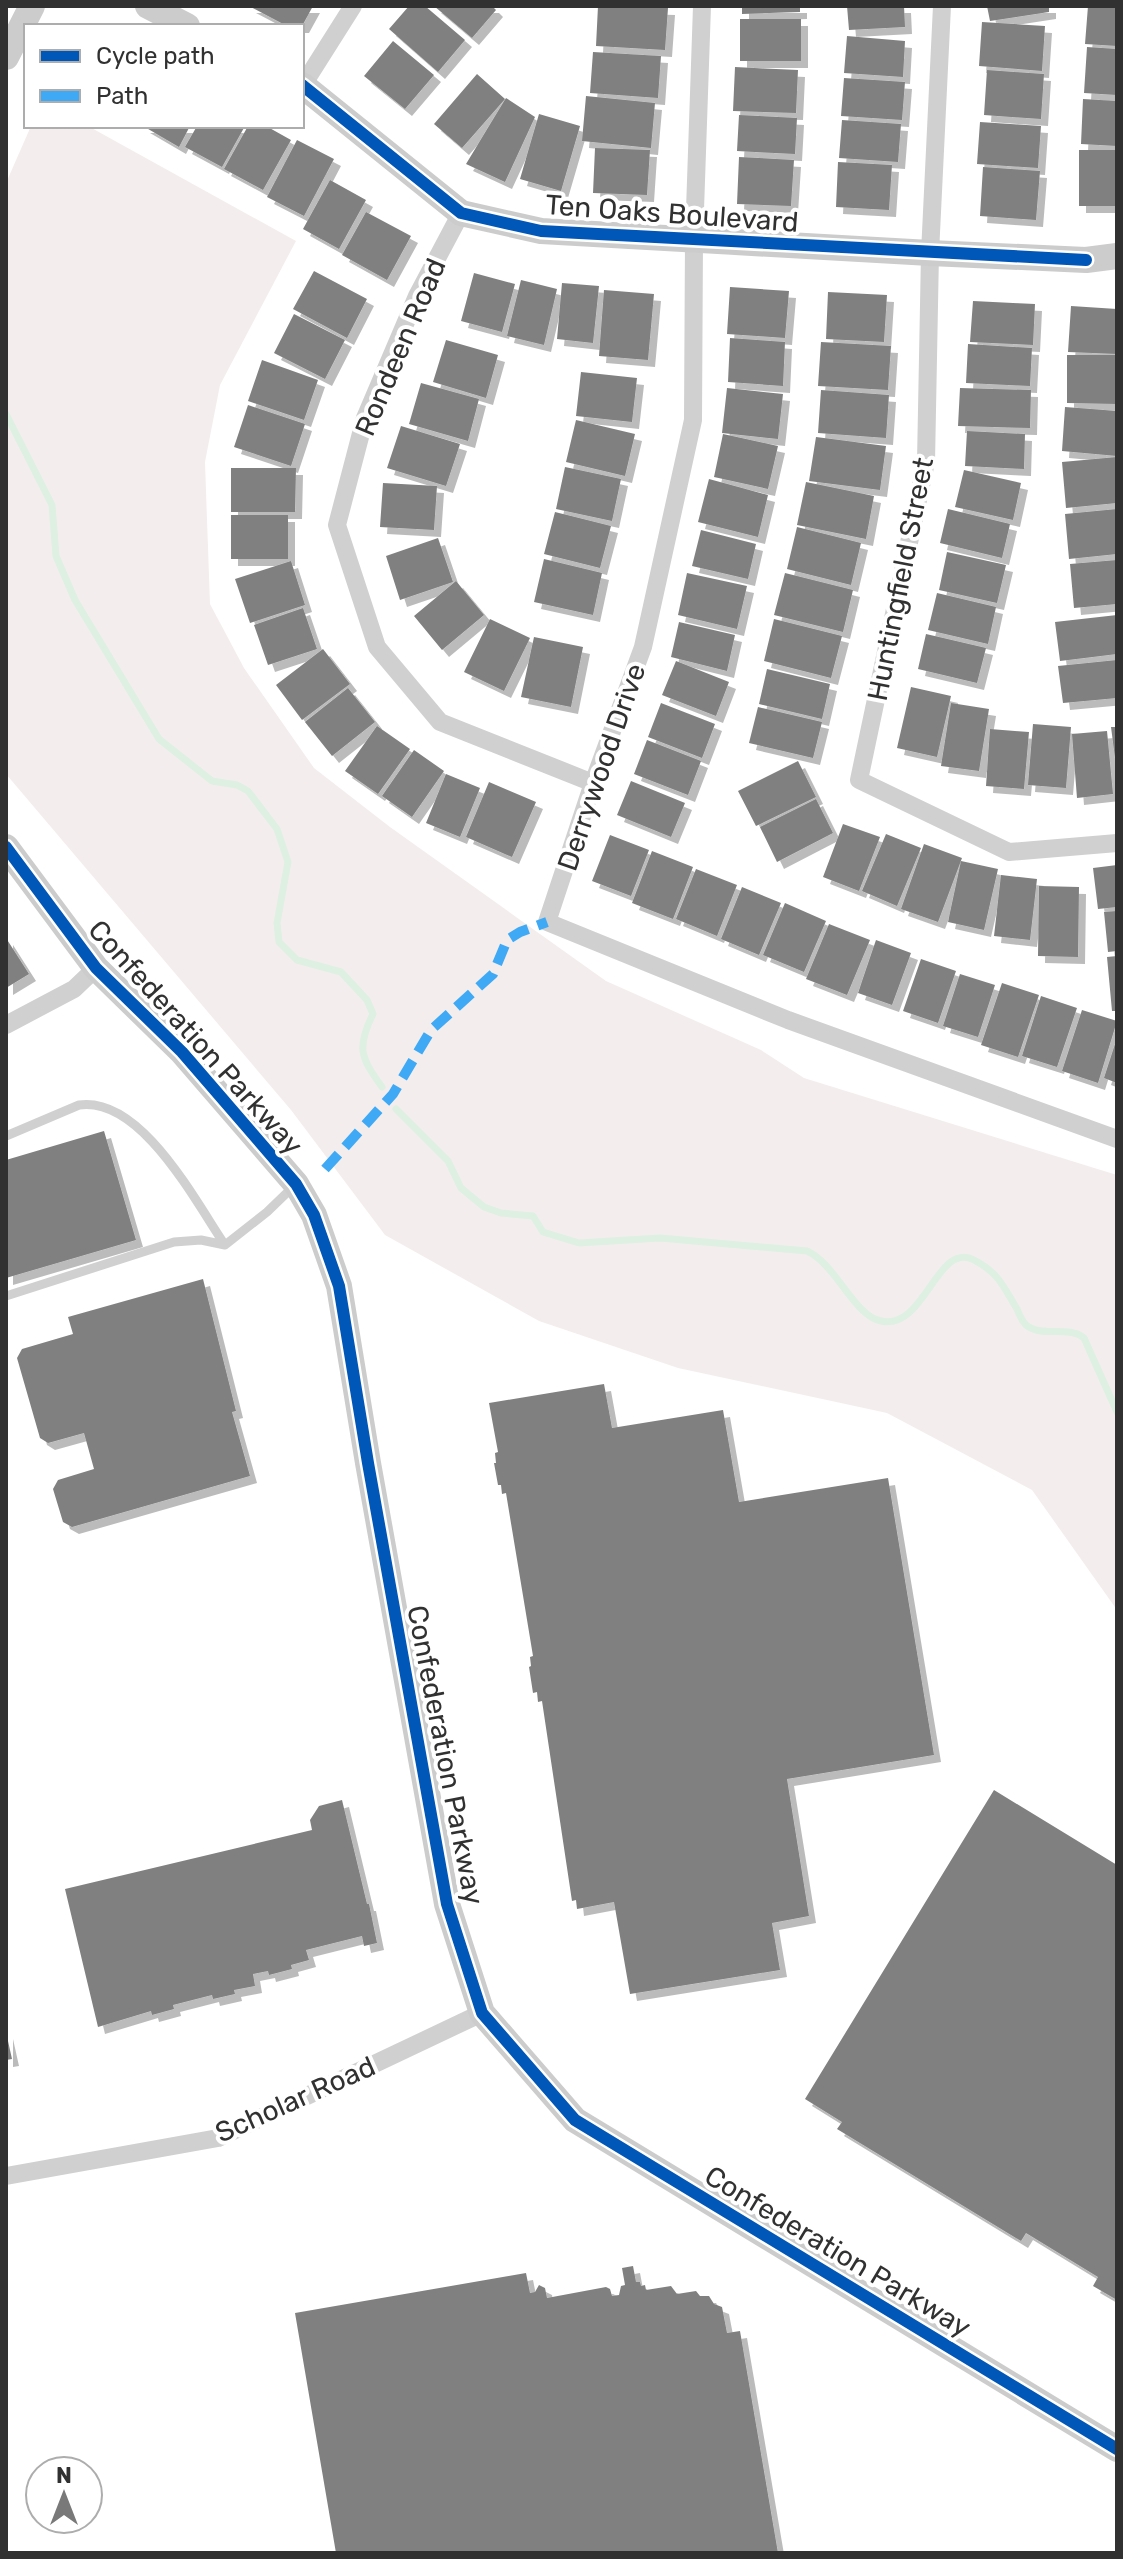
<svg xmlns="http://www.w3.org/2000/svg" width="1123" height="2559" viewBox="0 0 1123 2559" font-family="Rubik,sans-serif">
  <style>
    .green { fill: #f3eeed }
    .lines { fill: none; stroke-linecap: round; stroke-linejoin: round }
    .stream { stroke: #ddf0e2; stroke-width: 7 }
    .building { fill: #808080; filter: url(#shadow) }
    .lane { stroke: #d0d0d0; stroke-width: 9 }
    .street { stroke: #d0d0d0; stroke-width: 18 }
    .secondary { stroke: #ccc; stroke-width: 26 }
    .quiet { stroke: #3fa9f5; stroke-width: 10; stroke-dasharray: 20 10; stroke-linecap: butt }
    .cycleway-casing { stroke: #fff; stroke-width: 17 }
    .cycleway { stroke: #0057b8; stroke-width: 12 }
    .labels { text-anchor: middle; stroke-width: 8; stroke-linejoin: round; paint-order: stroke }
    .street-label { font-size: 28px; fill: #313131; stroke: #fff }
  </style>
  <defs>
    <filter id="shadow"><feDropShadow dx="7" dy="7" stdDeviation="0" flood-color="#0004"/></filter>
  </defs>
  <rect width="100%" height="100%" fill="#fff"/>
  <path class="green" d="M31 126H88L296 241 220 385 205 462 210 604 244 668 314 768 390 827 606 981 761 1050 804 1078 1117 1175V1610L1032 1490 887 1413 678 1368 539 1321 385 1235 291 1110 6 774V183Z"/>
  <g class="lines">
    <path class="stream" d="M6 414 52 505 56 556 75 600 159 739 212 781 237 785 248 791 277 829 288 862 277 923 279 942 297 960 341 972 367 1000 373 1014C356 1048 361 1058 382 1087
      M396 1109 448 1161 461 1188 484 1207 501 1213 533 1216 543 1232 579 1243 660 1238 807 1251C836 1264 854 1316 881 1321 925 1331 937 1240 974 1260 999 1273 1003 1286 1017 1309 1019 1314 1022 1321 1026 1325 1042 1338 1068 1325 1084 1338L1117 1412"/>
  </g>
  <path class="building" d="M249 6H313L302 26H287Z
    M409 6H425L465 40 438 72 389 29Z
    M434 6H492L496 10 472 38Z
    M598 6 668 8 665 50 596 46Z
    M742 6H800V12L742 14Z
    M847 6H904L905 27 849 30Z
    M987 6H1049V12L990 21Z
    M1088 6H1117V46L1085 44Z
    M740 19H801V61H740Z
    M982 22 1045 26 1042 71 979 66Z
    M847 36 905 41 903 77 844 73Z
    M393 41 434 75 405 109 364 76Z
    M1087 47 1117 49V95L1084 93Z
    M593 52 661 56 658 98 590 93Z
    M735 67 798 70 796 113 733 111Z
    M987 70 1044 74 1041 119 984 115Z
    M477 74 505 99 462 148 434 124Z
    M844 78 905 82 902 120 841 116Z
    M586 96 655 103 651 148 582 141Z
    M506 98 535 117 505 182 466 164Z
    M1083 99 1117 101V146L1081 144Z
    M539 114 580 126 561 191 520 179Z
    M739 115 797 118 795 154 737 151Z
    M842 120 901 124 898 162 839 158Z
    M980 122 1041 126 1038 168 977 164Z
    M143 126H190L179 147Z
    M197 126H245L222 167 185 147Z
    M248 126H266L291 140 263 190 224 169Z
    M297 140 334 159 304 216 267 197Z
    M595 148 650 150 647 195 593 193Z
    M1079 150H1117V206H1079Z
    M739 157 794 160 791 206 737 204Z
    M838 162 892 165 889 210 836 207Z
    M983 167 1040 171 1036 220 980 216Z
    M330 180 366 200 339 249 303 229Z
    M366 212 411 236 387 280 342 255Z
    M314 271 367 299 347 338 293 309Z
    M474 273 515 284 502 332 461 321Z
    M521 280 557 289 544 345 507 336Z
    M562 283 599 286 593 343 557 339Z
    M730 287 789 291 785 338 727 334Z
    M604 290 654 294 648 360 599 356Z
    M828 292 887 295 884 342 826 339Z
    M973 301 1035 304 1033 345 970 342Z
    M1071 306 1117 309V354L1068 352Z
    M294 314 345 340 325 379 274 353Z
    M730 338 785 342 783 386 728 382Z
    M446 340 498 355 486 398 433 382Z
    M821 342 891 346 888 390 818 386Z
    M968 344 1032 348 1030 386 966 383Z
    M1067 355H1117V404L1067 403Z
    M262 360 318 380 304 420 248 401Z
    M581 372 637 378 632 422 576 416Z
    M421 383 479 399 468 441 409 424Z
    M727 388 783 394 778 439 722 433Z
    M960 388 1031 390 1030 428 958 426Z
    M821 390 889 395 886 438 818 433Z
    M248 405 305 424 291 466 234 447Z
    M1065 407 1117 411V456L1062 451Z
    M576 420 635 434 625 476 566 462Z
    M401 426 460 444 446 486 387 468Z
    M967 431 1025 434 1024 469 965 466Z
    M723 434 778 446 768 489 714 477Z
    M816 437 886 446 880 490 809 481Z
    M1117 457V503L1066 508 1062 462Z
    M565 467 621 479 612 521 556 509Z
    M231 468H296L295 512H231Z
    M964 470 1021 483 1013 520 955 507Z
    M709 479 768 495 758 537 698 522Z
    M806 482 874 496 866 539 797 525Z
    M383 483 437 486 434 530 380 527Z
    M948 509 1010 524 1002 558 940 543Z
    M1117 509V554L1069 559 1065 514Z
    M555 512 611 526 600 568 544 554Z
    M231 515H288V559H231Z
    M797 527 861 543 851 585 787 569Z
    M701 530 756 544 748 579 692 566Z
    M438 538 453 582 400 600 386 556Z
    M947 552 1006 565 997 603 939 590Z
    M544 559 602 573 593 615 534 602Z
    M1117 560V604L1074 608 1070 564Z
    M291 561 305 605 250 623 235 579Z
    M687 573 747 586 737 629 678 615Z
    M785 573 853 590 843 632 774 615Z
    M456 581 484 615 442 650 414 616Z
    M937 593 996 607 988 644 928 630Z
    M303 608 317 649 268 665 254 625Z
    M1117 615V654L1060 661 1055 622Z
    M490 619 530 638 504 691 464 672Z
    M774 619 842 636 831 678 764 661Z
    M679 622 735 635 727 671 671 657Z
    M926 634 986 648 977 683 918 669Z
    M534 637 583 647 571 707 521 697Z
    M323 649 350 684 302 720 276 685Z
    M1117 660V698L1063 703 1058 666Z
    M676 661 729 682 716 716 662 695Z
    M767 669 830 684 822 719 759 704Z
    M911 687 951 696 937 757 897 748Z
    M348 688 375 722 332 756 305 722Z
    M661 703 715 724 702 758 648 737Z
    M951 703 989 709 979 771 941 766Z
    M758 707 822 722 813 758 749 743Z
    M1033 724 1071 727 1066 788 1028 785Z
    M377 726 410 749 378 794 345 771Z
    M1111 727H1117V758H1115Z
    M990 729 1029 732 1024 789 986 786Z
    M1107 731 1113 794 1077 798 1072 734Z
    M647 740 701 761 688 795 634 774Z
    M414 750 444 771 412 817 382 796Z
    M798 761 816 797 756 826 738 791Z
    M446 774 480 788 460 837 426 823Z
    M631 781 685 803 671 837 617 815Z
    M489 782 536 802 512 857 466 837Z
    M816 799 833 833 777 862 760 827Z
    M843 824 880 837 859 891 823 877Z
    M886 834 921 848 897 906 862 891Z
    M610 835 649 850 631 896 592 881Z
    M924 844 962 858 938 922 901 909Z
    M652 851 693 867 673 919 632 903Z
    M961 861 998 869 984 930 948 922Z
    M1117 865V907L1098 909 1093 868Z
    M696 869 737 885 717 936 676 919Z
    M1001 875 1037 879 1030 940 994 936Z
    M1039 886 1079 887 1078 957 1038 956Z
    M742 887 781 903 759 955 721 939Z
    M785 903 826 921 804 972 763 955Z
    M1117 911V951L1108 952 1104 912Z
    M829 924 870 940 847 995 806 979Z
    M6 938 29 974 6 988Z
    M876 940 911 953 892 1005 858 993Z
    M1117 956V1011H1112L1107 957Z
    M921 959 956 971 938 1023 903 1011Z
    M960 974 995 985 978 1037 943 1026Z
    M1002 983 1039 995 1018 1057 981 1045Z
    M1041 996 1077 1008 1057 1067 1022 1056Z
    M1082 1010 1117 1021 1098 1083 1062 1071Z
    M1116 1041H1117V1083L1104 1078Z
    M104 1131 136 1240 6 1278V1160Z
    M203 1279 236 1411 232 1412 250 1476 72 1527 63 1522 53 1489 58 1480 94 1469 84 1433 48 1443 40 1438 17 1358 22 1349 73 1334 68 1317Z
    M604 1384 612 1428 723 1410 739 1502 888 1478 934 1755 787 1779 809 1916 772 1923 780 1970 630 1994 614 1902 577 1909 576 1900 572 1901 542 1701 538 1702 537 1692 533 1693 529 1667 531 1666 530 1657 533 1656 506 1493 502 1494 501 1485H498L494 1463H496L495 1453 498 1452 489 1403Z
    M994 1790 1117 1865V2300L1093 2286 1098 2277 1026 2233 1021 2241 837 2129 842 2122 805 2099Z
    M342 1800 367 1904H369L377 1943 364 1946 362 1936 306 1950 309 1960 291 1965 292 1969 269 1975 268 1971 253 1974 255 1986 234 1990 235 1994 213 1999 212 1995 173 2005 174 2009 152 2015 151 2011 98 2027 65 1889 312 1830 310 1820 319 1806Z
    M6 2032 12 2059 6 2060Z
    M633 2266 636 2282H640L641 2286 645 2285 646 2290 671 2286 677 2294 696 2291 700 2296H709L714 2304 722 2307 727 2333 740 2331 778 2553H336L295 2313 526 2273 530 2293 535 2292 539 2285 545 2288 547 2298 606 2287 610 2289 612 2296 619 2295 621 2286 625 2285 622 2268Z"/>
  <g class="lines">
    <path class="lane" d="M6 1136 79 1105C141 1096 195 1201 225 1245
      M6 1296 174 1242 201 1240 225 1245 267 1212 295 1185"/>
    <path class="street" d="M702 6 694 239 693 420 643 647 593 783 547 922 788 1020 1117 1139
      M942 6 930 253 926 462 859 780 1009 852 1117 843
      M303 85 353 6
      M461 213 417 296 365 418 337 525 377 647 440 722 593 783
      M6 1025 74 989 96 968
      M6 2176 218 2138 482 2013"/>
    <path class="secondary" d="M148 6 187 26
      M6 57 32 6
      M302 85 461 213 541 231 930 253 1086 260 1117 256
      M6 847 96 968 182 1052 296 1184 314 1215 339 1286 368 1463 447 1904 482 2013 575 2120 1117 2449"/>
    <path class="quiet" d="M325 1169 393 1094 431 1030 493 974 507 940 520 932 547 922"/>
    <g class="cycleway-casing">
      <path id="cycleway" d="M302 85 461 213 541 231 1086 260
        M6 847 96 968 182 1052 296 1184 314 1215 339 1286 368 1463 447 1904 482 2013 575 2120 1117 2449"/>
    </g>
    <use href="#cycleway" class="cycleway"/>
  </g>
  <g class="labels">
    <g class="street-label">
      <text transform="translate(672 213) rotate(4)" y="10">Ten Oaks Boulevard</text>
      <text transform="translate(400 347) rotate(-67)" y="10">Rondeen Road</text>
      <text transform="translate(900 579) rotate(-79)" y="10">Huntingfield Street</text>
      <text transform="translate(601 767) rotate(-71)" y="10">Derrywood Drive</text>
      <text transform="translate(196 1037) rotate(48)" y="10">Confederation Parkway</text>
      <text transform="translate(446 1755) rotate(79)" y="10">Confederation Parkway</text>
      <text transform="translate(295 2099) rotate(-24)" y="10">Scholar Road</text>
      <text transform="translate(838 2251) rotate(31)" y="10">Confederation Parkway</text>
    </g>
  </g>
  <rect width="1123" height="2559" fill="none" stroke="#313131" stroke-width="16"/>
  <rect x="24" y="24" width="280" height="104" fill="#ffffff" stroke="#adadad" stroke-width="2"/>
  <rect x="40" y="50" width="40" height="12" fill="#0057b8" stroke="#adadad" stroke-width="2"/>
  <text x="96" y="64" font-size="24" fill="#313131">Cycle path</text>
  <rect x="40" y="90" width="40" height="12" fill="#3fa9f5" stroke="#adadad" stroke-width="2"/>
  <text x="96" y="104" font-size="24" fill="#313131">Path</text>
  <g transform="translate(64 2495)"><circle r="38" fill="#ffffff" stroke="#adadad" stroke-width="2"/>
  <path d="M0-6L14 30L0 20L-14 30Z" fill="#797979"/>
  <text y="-12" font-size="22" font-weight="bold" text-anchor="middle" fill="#313131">N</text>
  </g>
</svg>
